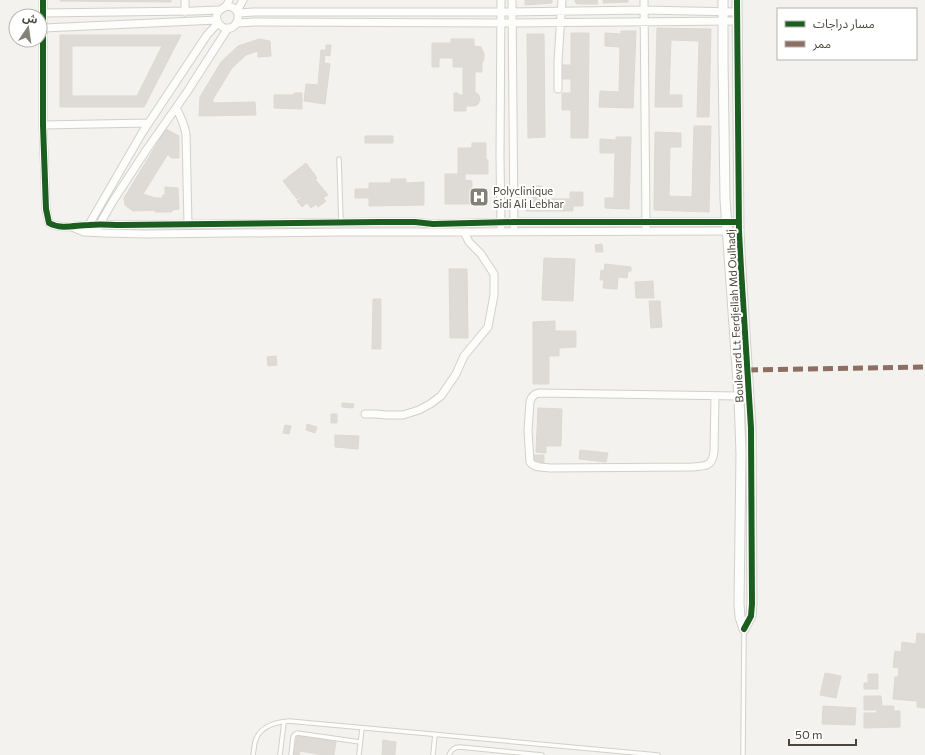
<svg xmlns="http://www.w3.org/2000/svg" width="925" height="755" viewBox="0 0 925 755" font-family="Commissioner,'Noto Sans Arabic',sans-serif">
  <style>
    .building { fill: #dedbd6; stroke: #dcd9d4; fill-rule: evenodd }
    .lines { fill: none; stroke-linecap: round; stroke-linejoin: round }
    .service-casing { stroke: #d2d0cb; stroke-width: 5.5 }
    .minor-casing { stroke: #d2d0cb; stroke-width: 9 }
    .tertiary-casing { stroke: #d2d0cb; stroke-width: 11 }
    .service { stroke: #fdfdfc; stroke-width: 3.5 }
    .minor { stroke: #fdfdfc; stroke-width: 7 }
    .tertiary { stroke: #fdfdfc; stroke-width: 9 }
    .quiet { stroke: #8d6e63; stroke-width: 5; stroke-dasharray: 10 5; stroke-linecap: butt }
    .cycleway-casing { stroke: #fff; stroke-width: 8 }
    .cycleway { stroke: #1b5e20; stroke-width: 6 }
    .labels { text-anchor: middle; stroke-width: 4; stroke-linejoin: round; paint-order: stroke }
    .poi-label { font-size: 11px; fill: #4b4439; stroke: #fff; text-anchor: start }
    .street-label { font-size: 11px; fill: #4b4439; stroke: #fff }
  </style>
  <rect width="100%" height="100%" fill="#f4f2ee"/>
  <path class="building" d="M60 0H171V2L60 1Z
    M525 0H552V3L525 5Z
    M575 0H597L598 4H577L575 2Z
    M603 0H628V2L603 3Z
    M657 28 711 29 709 117H697L699 41 671 40 669 95H682V107H655Z
    M621 31H636L633 108 599 107 600 91 619 92 620 47 605 46V33L621 34Z
    M571 33H589L588 138H571V110H562V93H571V79H560V65H571Z
    M527 34H544L545 137 528 138Z
    M60 35H181L144 107H60ZM72 46H162L137 96H72Z
    M259 39 270 41 271 56 258 57V51L246 55 232 68 213 99V103L255 102 256 115 199 116 200 97 221 62 238 46Z
    M451 39H474V46L481 47 484 54V59L482 63V72H475V92L479 95 480 100 478 104 475 106H466V111H454V93H458V95H463V67H453V58H439V67H432V43H451Z
    M326 45H331L330 56 325 55 324 63 330 64 325 104 304 101 306 84 318 85 321 50H326Z
    M294 93H302V109L274 108V95H294Z
    M694 126H711L709 212 654 210 655 132 681 133V147H670L669 196 692 197Z
    M166 129 179 136V158H171L168 154 143 194 155 198H164L162 196 165 194V187L178 188 179 209 172 210V212H155L156 210 133 211 125 205 124 198Z
    M365 136H393V143H365Z
    M616 137H631L629 209 605 208V198H614L615 153H600V139L616 140Z
    M472 143H486V160H488V174H458V148H472Z
    M306 163 317 178 315 179 328 195 323 198 326 201 318 207 316 204 311 208 307 203 302 207 297 201 302 197 301 196 297 199 283 181Z
    M445 174H465V180L472 181V204H445Z
    M391 179H406V183L424 182V205L369 206V198H355V189H369V183H391Z
    M533 186H542V199H570V192H583V206H573V211H526L527 202H533Z
    M602 244 603 252H596L595 245Z
    M544 258 575 259 573 301 542 300Z
    M605 264 631 267V271H628L627 278 618 277 617 289 603 288 604 280H600L601 270 604 271Z
    M449 269H467L468 338H450Z
    M653 281 654 298H636L635 282Z
    M373 299H381V349H372Z
    M649 301H660L662 327 651 328Z
    M555 321V331H576V347L559 348V356H549V384H533V322Z
    M276 356 277 365 268 366 267 357Z
    M342 403 354 404 353 408 342 407Z
    M538 408 562 409 561 446H546V453L536 452Z
    M331 414H337V423H331Z
    M307 424 317 427 315 433 306 430Z
    M285 425 291 426 289 434 283 433Z
    M335 435 359 436 358 449 335 447Z
    M580 450 608 453 606 462 579 459Z
    M532 455H544V463H532Z
    M917 633 925 634V708L917 707V701L893 699 895 677H898L899 668 893 667 895 651 901 652 902 642 916 644Z
    M825 673 841 676 836 698 820 695Z
    M868 674H878V689H864V683H868Z
    M864 696H881L882 706H894V711H900V727L864 728V713H877V710H864Z
    M823 706 856 708 855 725 822 724Z
    M297 735 336 742 334 755H323L300 751 299 755H294Z
    M383 740 396 742 395 755H382Z"/>
  <g class="lines">
    <g class="service-casing">
      <path id="service" d="M339 159 341 222
        M253 755C254 751 254 746 255 742 259 727 275 722 289 721L658 755
        M280 755 284 722
        M291 755 293 737 294 735 297 733 360 742
        M359 755 362 728
        M433 755 435 734
        M449 755C451 750 455 747 460 747L542 755
        M743 755 744 630"/>
    </g>
    <g class="minor-casing">
      <path id="minor" d="M43 0V125L46 209 49 223C61 230 76 225 89 225 100 224 110 225 121 225L380 222H415L433 224 514 222H739
        M185 0V12
        M501 0 500 157 501 226
        M512 0 514 226
        M644 0 646 227
        M226 6C249 7 235 39 220 25 217 22 216 18 217 14 219 9 223 9 226 6 228 4 228 2 229 0
        M237 11 243 0
        M43 13 193 11 219 10
        M238 13 254 12H500L644 10 737 12
        M237 23 255 22 511 23 737 21
        M44 28 217 20
        M558 89V61L562 0
        M176 108C181 117 184 123 186 134L188 224
        M43 125 148 123
        M72 227 84 232 105 233 145 234 341 232H464L739 231
        M98 227 113 201 147 149 187 92 228 28
        M87 228 142 133 207 35 218 23
        M715 396 714 452C712 467 705 466 692 467L550 468C543 467 534 468 530 462L528 430 530 402C531 397 534 394 539 393L739 396
        M365 414H376L386 415H403L419 410 430 404 441 396 456 374 464 356 488 327 494 295V274L481 254 469 242 464 232"/>
    </g>
    <g class="tertiary-casing">
      <path id="tertiary" d="M723 0V60L725 199 739 396 741 454 739 604 740 617 744 629
        M737 0 739 231 741 269 751 428 752 604 751 616 744 629"/>
    </g>
    <use href="#service" class="service"/>
    <use href="#minor" class="minor"/>
    <use href="#tertiary" class="tertiary"/>
    <path class="quiet" d="M748 370 925 367"/>
    <g class="cycleway-casing">
      <path id="cycleway" d="M43 0V125L46 209 49 223C61 230 76 225 89 225 100 224 110 225 121 225L380 222H415L433 224 514 222H739
        M737 0 739 231 741 269 751 428 752 604 751 616 744 629"/>
    </g>
    <use href="#cycleway" class="cycleway"/>
  </g>
  <defs>
    <g id="hospital-square" transform="scale(1)"><rect x="-9" y="-9" width="18" height="18" rx="4" fill="#868178" stroke="#fff"/><path d="M-5-5h3v3.5h4V-5h3V5h-3V1.5h-4V5h-3Z" fill="#fff"/></g>
  </defs>
  <g fill-rule="evenodd">
    <use href="#hospital-square" x="479" y="197"/>
  </g>
  <g class="labels">
    <g class="poi-label">
      <text x="493" y="195">Polyclinique<tspan x="493" dy="13">Sidi Ali Lebhar</tspan></text>
    </g>
    <g class="street-label">
      <text transform="translate(735 316) rotate(-93)" y="4">Boulevard Lt Ferdjellah Md Oulhadj</text>
    </g>
  </g>
  <rect x="777" y="8" width="140" height="52" fill="#ffffff" stroke="#b7b4b0"/>
  <rect x="785" y="21" width="20" height="6" fill="#1b5e20" stroke="#b7b4b0"/>
  <text x="813" y="28" font-size="12" fill="#4b4439">مسار دراجات</text>
  <rect x="785" y="41" width="20" height="6" fill="#8d6e63" stroke="#b7b4b0"/>
  <text x="813" y="48" font-size="12" fill="#4b4439">ممر</text>
  <g transform="translate(28 28) rotate(13)"><circle r="19" fill="#ffffff" stroke="#b7b4b0"/>
  <path d="M0-3L7 15L0 10L-7 15Z" fill="#868178"/>
  <text y="-6" font-size="11" font-weight="bold" text-anchor="middle" fill="#4b4439">ش</text>
  </g>
  <path d="M789 739v6h67v-6" fill="none" stroke="#4b4439" stroke-width="2"/>
  <text x="795" y="739" font-size="12" fill="#4b4439" stroke="#ffffff" stroke-width="3" paint-order="stroke">50 m</text>
</svg>
